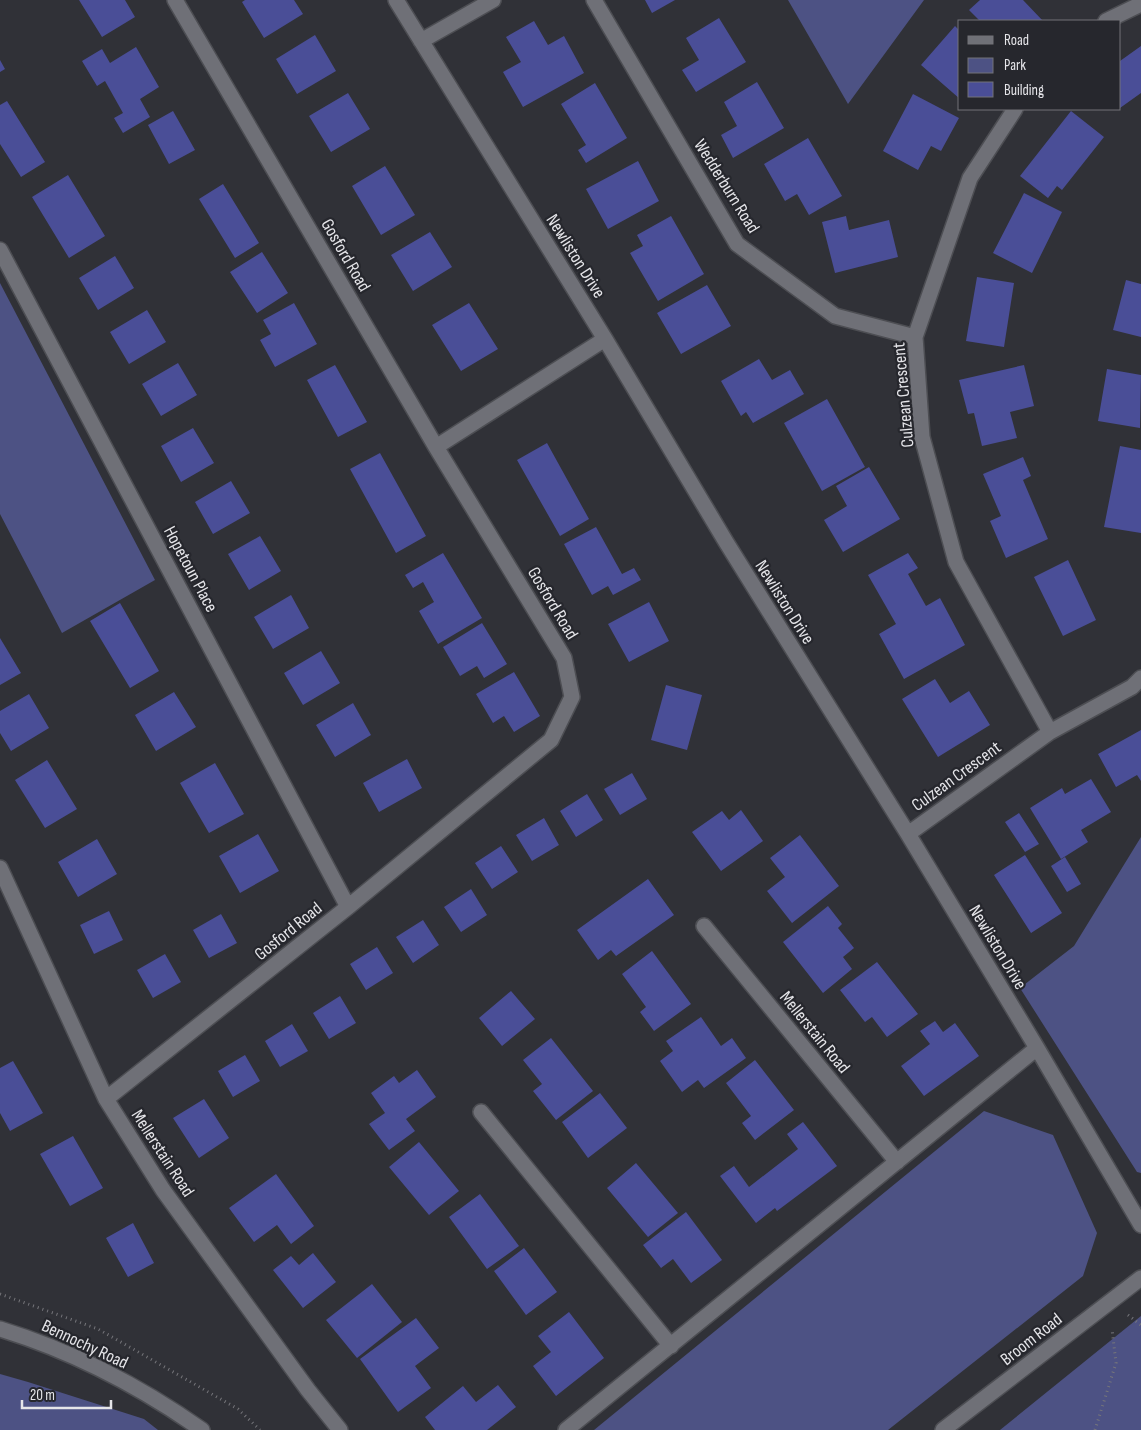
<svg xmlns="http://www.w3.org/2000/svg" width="1141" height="1430" viewBox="0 0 1141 1430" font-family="'Sofia Sans Condensed',sans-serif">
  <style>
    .green { fill: #4d5284 }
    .building { fill: #4a4e97 }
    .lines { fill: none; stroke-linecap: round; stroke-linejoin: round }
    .minor-casing { stroke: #4d4e53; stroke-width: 18 }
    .tertiary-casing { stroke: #4d4e53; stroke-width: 18 }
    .path { stroke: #76767b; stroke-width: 3; stroke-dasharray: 1 4; stroke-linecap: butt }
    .minor { stroke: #6f7077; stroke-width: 15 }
    .tertiary { stroke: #6f7077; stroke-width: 15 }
    .labels { text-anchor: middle; stroke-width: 4.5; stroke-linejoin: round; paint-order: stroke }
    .street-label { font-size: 18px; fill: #e5e5e9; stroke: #26272d }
  </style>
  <rect width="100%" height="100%" fill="#303137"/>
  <path class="green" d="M788 0H924L848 104Z
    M0 283 155 580 62 633 0 514Z
    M1141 837V1173L1137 1172 1020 988 1074 946Z
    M984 1111 1053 1135 1097 1233 1083 1276 888 1430H594Z
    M1141 1316V1430H1000Z
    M0 1374 28 1382 144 1419 158 1430H0Z"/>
  <path class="building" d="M79 0H125L135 17 102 37Z
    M245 0H294L303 14 264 38 242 2Z
    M645 0H675L652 13Z
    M980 0H1023L1043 21H980L969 10Z
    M719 18 746 62 696 92 682 70 699 60 686 38Z
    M534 21 548 45 564 36 584 73 523 107 503 72 521 62 506 37Z
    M955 26 960 31V99L921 65Z
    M315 35 336 71 297 94 276 59Z
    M1141 46V93L1120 108V61Z
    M136 47 159 87 140 99 150 117 123 133 114 118 123 113 105 81 97 86 82 61 102 49 110 63Z
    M0 60 5 69 0 72Z
    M757 82 784 128 733 158 721 135 737 126 724 102Z
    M595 83 627 138 586 163 578 150 586 145 561 104Z
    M348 93 370 129 331 152 309 116Z
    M913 94 959 118 941 151 931 146 918 170 883 151Z
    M7 101 45 162 21 177 0 144V105Z
    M173 111 195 150 169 164 148 125Z
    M1071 111 1104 137 1062 190 1057 186 1048 198 1020 176Z
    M808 138 842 196 809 215 797 194 785 201 764 164Z
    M638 161 659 201 608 229 586 189Z
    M385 166 415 215 381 235 352 186Z
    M68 175 105 236 69 258 32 197Z
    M223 184 259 243 235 258 199 199Z
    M1024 193 1062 212 1032 273 993 253Z
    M671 216 704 274 658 301 630 253 643 246 637 235Z
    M846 216 849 230 889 220 898 257 835 273 822 222Z
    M430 232 452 267 413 291 391 255Z
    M262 252 288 293 257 313 230 272Z
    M115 256 134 288 98 310 79 278Z
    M977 277 1014 283 1004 347 966 341Z
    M1126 280 1141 284V337L1113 330Z
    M707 285 731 326 681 354 657 313Z
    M294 303 317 344 275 367 260 340 271 334 263 320Z
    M469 303 498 349 461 371 432 325Z
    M147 310 166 342 129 364 110 332Z
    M759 359 772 380 790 370 804 394 753 423 746 412 741 416 721 381Z
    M178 363 197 395 161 416 142 384Z
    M335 365 367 422 338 437 307 380Z
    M1024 365 1034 406 1010 412 1017 438 982 446 974 413 968 414 959 380Z
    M1107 369 1141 375 1140 428 1098 421Z
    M827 399 865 467 822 491 784 423Z
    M193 428 214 463 181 482 161 446Z
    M547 443 589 519 560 536 517 460Z
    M1120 446 1141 450V533L1104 527Z
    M380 453 426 536 396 553 350 469Z
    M1023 457 1031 476 1023 480 1048 539 1006 558 990 521 1001 516 983 474Z
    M869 467 900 519 843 552 824 520 847 506 836 486Z
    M231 481 250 513 213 534 195 502Z
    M596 527 622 574 634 568 641 580 613 595 608 586 592 595 564 544Z
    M260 536 281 571 249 590 228 554Z
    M443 553 482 618 438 644 419 611 434 602 423 582 413 588 405 575Z
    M908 553 918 568 908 574 926 606 940 598 965 645 904 679 879 634 896 624 868 575Z
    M1068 560 1096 620 1063 636 1034 577Z
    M291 595 309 628 273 649 254 617Z
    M649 602 669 641 629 662 608 624Z
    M120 603 159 671 130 688 90 621Z
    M482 623 507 664 484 678 477 666 460 676 443 647Z
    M0 638 21 673 0 685Z
    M321 651 340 683 303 705 284 673Z
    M514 672 540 716 514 732 504 716 493 723 476 694Z
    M935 679 950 703 969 691 990 725 938 757 902 699Z
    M666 685 702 695 687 750 651 740Z
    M174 692 196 727 156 751 135 715Z
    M29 694 49 728 11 751 0 733V711Z
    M353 703 371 735 335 757 316 725Z
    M1141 730V781L1137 775 1116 787 1098 754Z
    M407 759 422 788 379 812 363 783Z
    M47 760 77 809 45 828 15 780Z
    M215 763 244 814 209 833 180 783Z
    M632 773 647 799 620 815 604 789Z
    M1091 779 1111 812 1081 830 1088 842 1061 859 1030 808 1062 788 1065 794Z
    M587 794 603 820 576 837 560 811Z
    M741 810 763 841 721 871 692 832 722 811 729 820Z
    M1019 813 1039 844 1025 852 1005 822Z
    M544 818 559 845 532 861 516 835Z
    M258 834 279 871 240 893 219 856Z
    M800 835 839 886 792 923 767 891 785 877 770 858Z
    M97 839 117 874 78 897 58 862Z
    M501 846 518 872 492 889 475 863Z
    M1025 855 1062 913 1031 933 994 875Z
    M1065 857 1081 884 1067 892 1051 866Z
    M648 879 674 915 616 956 611 950 598 960 577 930Z
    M471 889 487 915 461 932 444 907Z
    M828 906 842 924 838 928 854 948 843 957 852 969 823 993 783 942Z
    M109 911 123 940 94 954 80 925Z
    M221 914 237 943 209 958 193 930Z
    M423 920 439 945 413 963 396 937Z
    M377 947 393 973 366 990 350 964Z
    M652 951 691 1004 654 1031 640 1012 646 1007 622 974Z
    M165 954 181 982 153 998 137 970Z
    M877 962 918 1014 887 1037 872 1017 865 1022 840 990Z
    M511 991 535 1019 502 1046 479 1018Z
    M340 996 356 1023 329 1039 313 1013Z
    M701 1017 721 1046 732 1038 746 1058 704 1088 698 1080 682 1092 660 1061 673 1051 666 1041Z
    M935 1021 943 1032 955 1023 979 1056 924 1096 901 1066 930 1044 920 1031Z
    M292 1024 308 1051 280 1067 265 1041Z
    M551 1038 593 1091 556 1120 533 1091 542 1084 523 1060Z
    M245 1055 260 1081 233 1097 218 1071Z
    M755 1060 794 1110 755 1140 742 1123 751 1116 726 1083Z
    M13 1061 43 1113 10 1131 0 1113V1068Z
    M417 1070 436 1097 406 1119 415 1131 389 1150 369 1124 385 1113 371 1093 394 1076 399 1083Z
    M600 1093 627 1128 588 1158 562 1122Z
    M204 1099 229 1138 199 1158 173 1118Z
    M803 1122 837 1166 777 1211 775 1208 756 1223 720 1176 734 1166 749 1187 798 1149 787 1134Z
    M73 1136 103 1188 70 1206 40 1154Z
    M419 1142 459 1191 429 1215 389 1167Z
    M636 1163 678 1213 648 1237 607 1188Z
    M276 1174 314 1226 291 1244 277 1225 254 1242 229 1208Z
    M480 1194 519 1246 487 1269 449 1217Z
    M686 1212 722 1260 691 1283 673 1259 661 1268 643 1245Z
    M133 1223 154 1263 128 1277 106 1238Z
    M524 1248 557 1292 526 1315 494 1271Z
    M313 1253 336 1282 303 1308 273 1270 291 1256 299 1265Z
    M372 1284 402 1322 357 1358 326 1320Z
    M569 1312 604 1358 556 1396 533 1366 551 1352 538 1336Z
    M416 1318 439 1348 415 1366 431 1388 398 1412 360 1359Z
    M498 1385 516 1407 487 1430H435L425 1417 463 1386 476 1402Z"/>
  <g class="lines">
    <g class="minor-casing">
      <path id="minor" d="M396 0 605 339 726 542 908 834 1037 1048 1141 1225
        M594 0 737 244 835 316 915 337
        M1106 21 1141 4
        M421 41 493 0
        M1015 109 970 178 915 337 922 437 956 562 1050 732
        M0 250 348 907
        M436 447 605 339
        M908 834 1050 732 1132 687 1141 678
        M0 868 106 1099 163 1190 308 1390 340 1430
        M704 926 897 1162
        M106 1099 348 907 551 740 572 697 564 658 436 447 175 0
        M481 1112 671 1346
        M566 1430 1037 1048"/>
    </g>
    <g class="tertiary-casing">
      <path id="tertiary" d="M0 1329C72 1351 141 1387 202 1430
        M943 1430 1141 1278"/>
    </g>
    <path class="path" d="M0 1294 98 1329 238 1409 260 1430
      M1128 1315 1141 1325
      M1095 1430 1116 1363 1112 1329"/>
    <use href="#minor" class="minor"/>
    <use href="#tertiary" class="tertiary"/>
  </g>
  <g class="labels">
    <g class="street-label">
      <text transform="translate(727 186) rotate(58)" y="6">Wedderburn Road</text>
      <text transform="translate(346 255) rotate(60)" y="6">Gosford Road</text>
      <text transform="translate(576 256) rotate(58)" y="6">Newliston Drive</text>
      <text transform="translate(903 395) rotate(-95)" y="6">Culzean Crescent</text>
      <text transform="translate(191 569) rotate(62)" y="6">Hopetoun Place</text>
      <text transform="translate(785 602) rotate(58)" y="6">Newliston Drive</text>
      <text transform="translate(553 603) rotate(59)" y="6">Gosford Road</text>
      <text transform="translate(956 776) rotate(-36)" y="6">Culzean Crescent</text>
      <text transform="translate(288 931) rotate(-39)" y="6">Gosford Road</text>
      <text transform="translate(998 947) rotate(59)" y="6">Newliston Drive</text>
      <text transform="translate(815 1032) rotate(51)" y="6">Mellerstain Road</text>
      <text transform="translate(163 1153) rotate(57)" y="6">Mellerstain Road</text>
      <text transform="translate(1031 1339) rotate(-38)" y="6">Broom Road</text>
      <text transform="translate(85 1344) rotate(25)" y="6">Bennochy Road</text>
    </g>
  </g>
  <rect x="958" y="20" width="162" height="90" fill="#26272d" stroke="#727378"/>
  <rect x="968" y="36" width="25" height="8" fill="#6f7077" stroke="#727378"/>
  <text x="1004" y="45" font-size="15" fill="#e5e5e9">Road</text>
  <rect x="968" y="58" width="25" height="15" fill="#4d5284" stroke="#727378"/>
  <text x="1004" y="70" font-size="15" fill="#e5e5e9">Park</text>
  <rect x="968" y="82" width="25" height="15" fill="#4a4e97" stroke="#727378"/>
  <text x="1004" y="95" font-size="15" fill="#e5e5e9">Building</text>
  <path d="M22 1400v8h89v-8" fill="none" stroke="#e5e5e9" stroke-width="2.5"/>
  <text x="30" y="1400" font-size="15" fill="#e5e5e9" stroke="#26272d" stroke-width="4" paint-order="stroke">20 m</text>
</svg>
